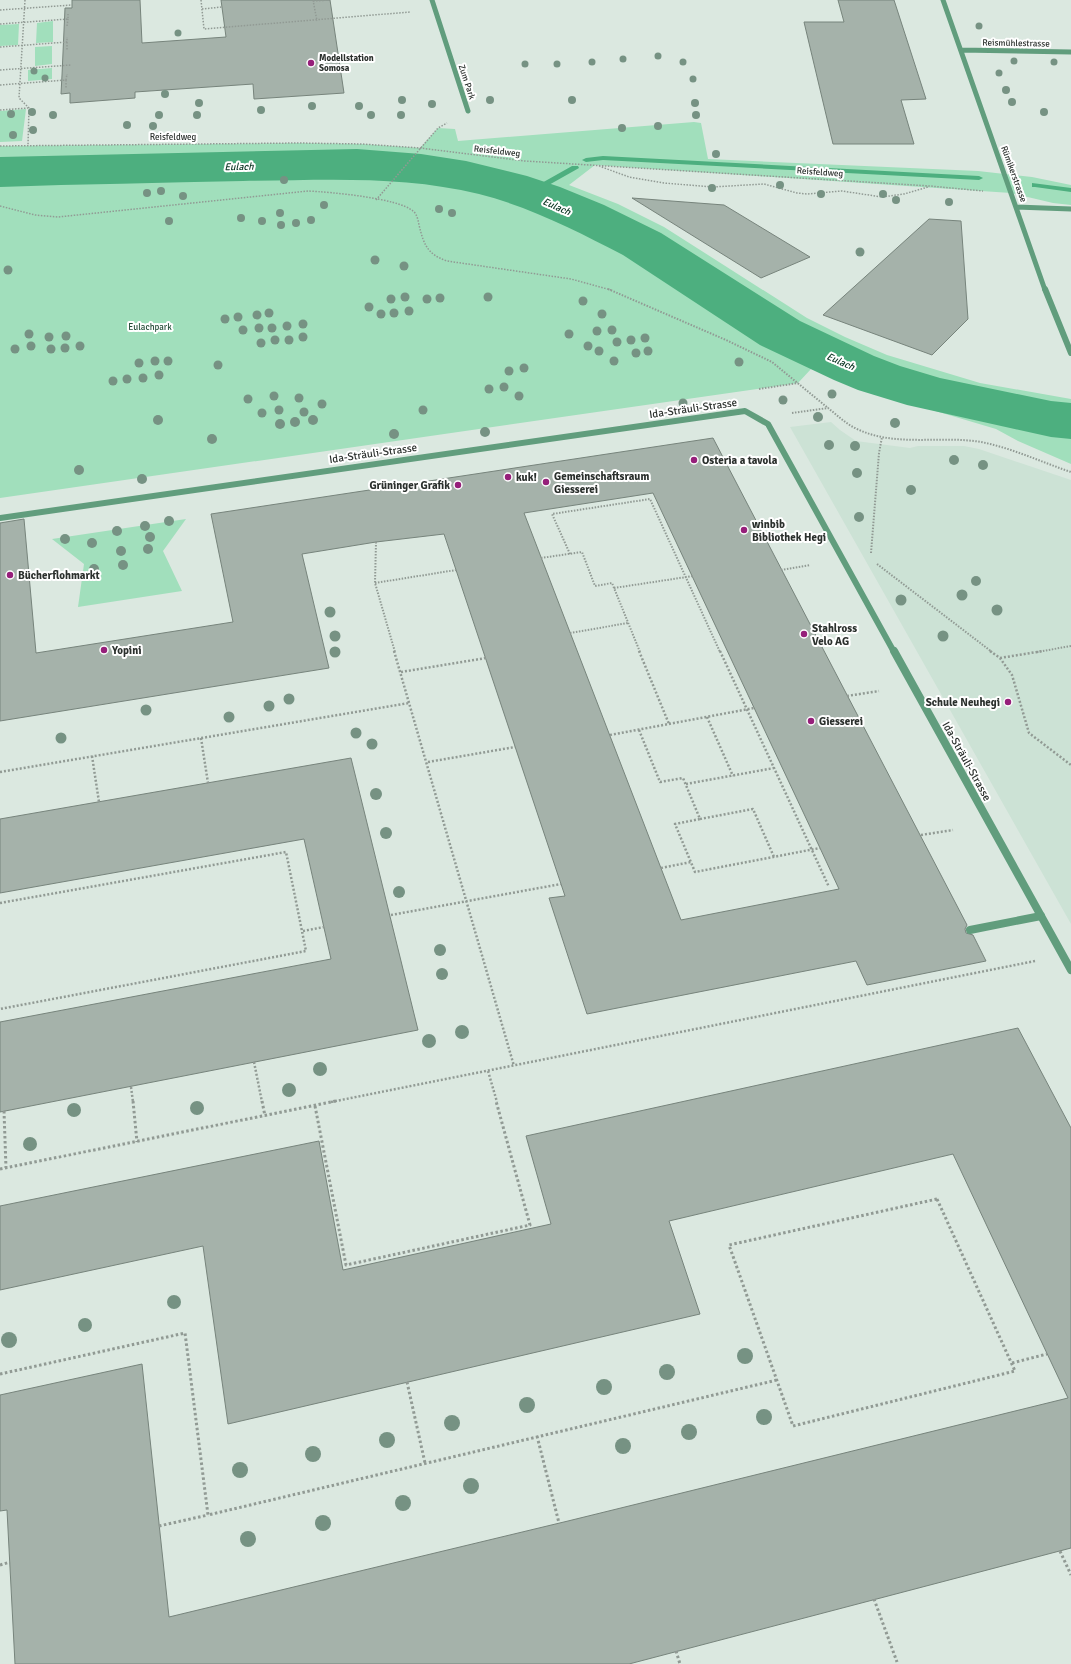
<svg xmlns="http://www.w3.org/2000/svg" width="1071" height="1664" viewBox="0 0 1071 1664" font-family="Signika,sans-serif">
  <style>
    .built { fill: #cce2d5 }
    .green { fill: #a1dfbc }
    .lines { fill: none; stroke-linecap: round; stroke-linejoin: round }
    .stream { fill: #4daf7f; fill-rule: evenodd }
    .river { fill: #4daf7f; fill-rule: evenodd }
    .building { fill: #a5b2aa; stroke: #77847c; fill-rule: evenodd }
    .path-far3 { stroke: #919a94; stroke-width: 1.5; stroke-dasharray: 1.5 1.5; stroke-linecap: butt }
    .path-far2 { stroke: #919a94; stroke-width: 2; stroke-dasharray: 1.5 1.5; stroke-linecap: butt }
    .path-far1 { stroke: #919a94; stroke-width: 2.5; stroke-dasharray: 2 2; stroke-linecap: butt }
    .path { stroke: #919a94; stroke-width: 3; stroke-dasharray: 2.5 2.5; stroke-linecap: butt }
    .service { stroke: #619d7d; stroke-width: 8 }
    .minor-far2 { stroke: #619d7d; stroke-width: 5 }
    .minor-far1 { stroke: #619d7d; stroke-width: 6 }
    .minor { stroke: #619d7d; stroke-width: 8 }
    .tree { fill: #769283 }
    .poi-dot { fill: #961f7a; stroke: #fff; stroke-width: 1.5 }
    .labels { text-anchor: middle; stroke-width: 4; stroke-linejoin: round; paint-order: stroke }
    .far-street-label { font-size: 9px; fill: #2b302d; stroke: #fff }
    .far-poi-label { font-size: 9px; font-weight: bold; fill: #2b302d; stroke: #fff; text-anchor: start }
    .far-park-label { font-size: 9px; fill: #234b37; stroke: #fff }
    .far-water-label { font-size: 10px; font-style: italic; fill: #06321f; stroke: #fff }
    .street-label { font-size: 11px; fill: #2b302d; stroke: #fff }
    .poi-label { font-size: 11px; font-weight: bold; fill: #2b302d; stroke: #fff; text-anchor: start }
  </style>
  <rect width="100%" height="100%" fill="#dbe8e0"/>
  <path class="built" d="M831 422 840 430 856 441 910 448 918 446H964L979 449 1071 480V924L790 427Z"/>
  <path class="green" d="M53 21V42L36 43 37 23Z
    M19 24 18 45 0 46V25Z
    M52 46V64L35 66V47Z
    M52 68V79L28 81V70Z
    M26 109 22 141 0 142V111Z
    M694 122 701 123 708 159 978 171 1032 177 1071 185V205L1053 203 1011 193 595 165 569 185 618 204 664 227 807 318 845 337 887 355 980 383 1071 399V464L1018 441 996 429 885 396 811 369 798 383 0 498V146L298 143 362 144 420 148 438 128 455 129 458 141Z
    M186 519 163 551 182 591 78 607 84 564 52 539Z"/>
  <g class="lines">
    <path class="stream" d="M603 156 979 176 983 178 979 180 603 160 586 162 582 160 586 158Z
      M572 166H578L579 168 531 195H525L524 193Z
      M1032 183 1071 188V192L1035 187H1032Z
      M1025 411 1045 423 1071 431V437L1039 427 1022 416 1020 414Z"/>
    <path class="river" d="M357 149 421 154 466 161 527 176 560 187 604 205 661 233 800 321 874 356 900 366 940 378 1051 401 1071 403V439L1051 437 907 405 858 390 834 380 760 345 623 255C577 231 530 207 479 194 402 175 322 180 243 181 162 183 81 184 0 187V157Z"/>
  </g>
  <path class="building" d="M72 0H140L142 43 226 37 221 0H330L344 93 254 99 253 84 135 92V98L70 103V93L61 94 62 75 65 8H72Z
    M838 0H894L926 99 901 100 914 144H833L804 22H844Z
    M632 198 724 205 810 257 761 278Z
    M929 219 961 221 968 319 932 355 823 315Z
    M713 438 967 925 965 929 966 933 973 935 986 961 867 985 856 961 587 1014 549 898 565 896 444 534 376 542 302 554 329 668 0 721V523L24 519 36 653 233 622 211 514ZM653 493 820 848 839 889 681 920 524 513Z
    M351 758 418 1030 0 1112V1022L331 959 304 839 0 893V819Z
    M1018 1028 1071 1128V1548L629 1664H15L7 1510 0 1511V1395L142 1364 169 1617 568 1521 1068 1398 953 1154 669 1221 700 1314 228 1424 203 1246 0 1290V1206L319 1141 343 1270 551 1224 526 1136Z"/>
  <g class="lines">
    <path class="path-far3" d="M25 0 19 98 29 108 28 145
      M201 0 204 29 410 12
      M313 0 317 21
      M313 1 331 0
      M202 9 222 7
      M0 10 72 5
      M0 24 68 19V14
      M67 26 68 19
      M67 42V50
      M0 47 67 42V37
      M0 70 71 65
      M66 80V88
      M0 85 66 80 67 74
      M0 110 28 108
      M0 146 298 143 362 144 420 148 525 161 930 186 983 191
      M599 166 629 177 664 183 712 187 764 184 797 193 807 194 842 191 882 197 904 194 928 187
      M376 200 438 128 447 123
      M0 206 35 215 58 217 308 191C330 192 398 198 413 211 417 214 418 220 419 225 424 245 427 254 447 261L571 279 611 290"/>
    <path class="path-far2" d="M608 289 726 340 772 362 828 408
      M759 389 798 383
      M792 413 828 408C837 415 845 423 855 428 894 448 940 435 981 442 1012 448 1041 462 1071 472
      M376 542 375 583 395 652
      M871 553 879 453 882 437
      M570 554 552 514 650 499 720 652
      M541 558 582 552 595 586 612 583 640 652
      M877 564 992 652
      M781 570 810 565
      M375 583 456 570
      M614 588 693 576
      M570 633 628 623
      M1037 652 1071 646"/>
    <path class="path-far1" d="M394 651 514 1066
      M639 651 669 724
      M720 651 829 887
      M990 651 1000 658 1012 675 1029 733 1071 765
      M1000 658 1043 651
      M401 672 486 658
      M847 696 879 691
      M707 717 733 776
      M639 730 660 782 683 778 700 819 675 824 695 872 820 848
      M610 735 754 708
      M201 738 208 783
      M92 756 99 802
      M428 762 515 747
      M0 772 409 703
      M686 784 774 768
      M700 819 753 809 774 857
      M921 835 953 830
      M661 868 691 862
      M0 903 286 852 306 951 0 1009
      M391 915 561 884
      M303 931 324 927
      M254 1062 262 1102
      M488 1071 497 1102
      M131 1087 133 1102
      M331 1102 1035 961"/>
    <path class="path" d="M133 1101 137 1142
      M262 1101 265 1116
      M315 1106 346 1265 530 1225 496 1101
      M4 1111 6 1168
      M0 1169 336 1101
      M937 1199 1015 1371 793 1426 729 1245Z
      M1012 1363 1047 1354
      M0 1374 185 1333 208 1515 777 1380
      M407 1382 425 1463
      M537 1436 559 1523
      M159 1526 208 1515
      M1060 1551 1071 1575
      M0 1565 10 1562
      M874 1599 897 1662
      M676 1651 680 1664"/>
    <path class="service" d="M970 930 1041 916"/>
    <path class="minor-far2" d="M432 0 468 111
      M943 0 1045 290
      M961 50 1071 52
      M1016 207 1071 209"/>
    <path class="minor-far1" d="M1045 289 1071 353
      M0 518 745 411 768 424 894 652"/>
    <path class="minor" d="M894 651 1071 970"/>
  </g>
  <g class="tree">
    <circle cx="979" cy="26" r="3.5"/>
    <circle cx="178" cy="33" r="3.5"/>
    <circle cx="658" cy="56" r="3.5"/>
    <circle cx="623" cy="59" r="3.5"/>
    <circle cx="1014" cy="61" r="3.5"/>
    <circle cx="592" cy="62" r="3.5"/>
    <circle cx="683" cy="62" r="3.5"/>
    <circle cx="1054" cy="62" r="3.5"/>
    <circle cx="525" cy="64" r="3.5"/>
    <circle cx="557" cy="64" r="3.5"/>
    <circle cx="34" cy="71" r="3.5"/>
    <circle cx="999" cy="73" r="3.5"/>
    <circle cx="45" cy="78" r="3.5"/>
    <circle cx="693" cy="79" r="3.5"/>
    <circle cx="1006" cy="90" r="4"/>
    <circle cx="165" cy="94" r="4"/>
    <circle cx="402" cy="100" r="4"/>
    <circle cx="490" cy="100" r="4"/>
    <circle cx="572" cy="100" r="4"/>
    <circle cx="1012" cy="102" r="4"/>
    <circle cx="199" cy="103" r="4"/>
    <circle cx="695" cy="103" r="4"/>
    <circle cx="432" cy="104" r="4"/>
    <circle cx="312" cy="106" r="4"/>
    <circle cx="359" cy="106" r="4"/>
    <circle cx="261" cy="110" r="4"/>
    <circle cx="32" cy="112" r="4"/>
    <circle cx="1044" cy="112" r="4"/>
    <circle cx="11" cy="114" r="4"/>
    <circle cx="53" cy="115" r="4"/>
    <circle cx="159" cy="115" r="4"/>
    <circle cx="197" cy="115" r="4"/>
    <circle cx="371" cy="115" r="4"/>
    <circle cx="401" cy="115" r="4"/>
    <circle cx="696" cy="115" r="4"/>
    <circle cx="127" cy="125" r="4"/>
    <circle cx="153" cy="126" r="4"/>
    <circle cx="658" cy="126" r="4"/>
    <circle cx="622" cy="128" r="4"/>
    <circle cx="33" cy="130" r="4"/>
    <circle cx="13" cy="135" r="4"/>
    <circle cx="716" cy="154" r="4"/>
    <circle cx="284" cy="180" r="4"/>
    <circle cx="780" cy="185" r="4"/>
    <circle cx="712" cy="188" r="4"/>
    <circle cx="161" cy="191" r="4"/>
    <circle cx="147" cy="193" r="4"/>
    <circle cx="821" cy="194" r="4"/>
    <circle cx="883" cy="194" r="4"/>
    <circle cx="183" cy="196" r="4"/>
    <circle cx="896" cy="200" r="4"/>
    <circle cx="949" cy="202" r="4"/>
    <circle cx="324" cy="205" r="4"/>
    <circle cx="439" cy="209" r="4"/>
    <circle cx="280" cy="213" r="4"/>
    <circle cx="452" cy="213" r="4"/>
    <circle cx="241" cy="218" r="4"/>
    <circle cx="311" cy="220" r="4"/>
    <circle cx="169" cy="221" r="4"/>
    <circle cx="262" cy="221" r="4"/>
    <circle cx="296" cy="223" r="4"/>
    <circle cx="281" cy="225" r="4"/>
    <circle cx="860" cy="252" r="4.5"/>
    <circle cx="375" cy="260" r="4.5"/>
    <circle cx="404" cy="266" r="4.5"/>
    <circle cx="8" cy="270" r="4.5"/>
    <circle cx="405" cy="297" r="4.5"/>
    <circle cx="488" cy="297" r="4.5"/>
    <circle cx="440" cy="298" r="4.5"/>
    <circle cx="391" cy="299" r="4.5"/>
    <circle cx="427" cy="299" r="4.5"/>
    <circle cx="583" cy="301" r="4.5"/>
    <circle cx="369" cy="307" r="4.5"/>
    <circle cx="409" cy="311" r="4.5"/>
    <circle cx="269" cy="313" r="4.5"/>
    <circle cx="394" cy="313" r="4.5"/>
    <circle cx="381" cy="314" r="4.5"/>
    <circle cx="602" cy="314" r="4.5"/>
    <circle cx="257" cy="315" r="4.5"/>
    <circle cx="238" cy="317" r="4.5"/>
    <circle cx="225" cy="319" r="4.5"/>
    <circle cx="303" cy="324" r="4.5"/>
    <circle cx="287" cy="326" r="4.5"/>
    <circle cx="259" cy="328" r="4.5"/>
    <circle cx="272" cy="328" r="4.5"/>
    <circle cx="243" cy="330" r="4.5"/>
    <circle cx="612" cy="330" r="4.5"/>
    <circle cx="597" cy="331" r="4.5"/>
    <circle cx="29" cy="334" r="4.5"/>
    <circle cx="569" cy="334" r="4.5"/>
    <circle cx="66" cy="336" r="4.5"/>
    <circle cx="49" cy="337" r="4.5"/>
    <circle cx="303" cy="337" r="4.5"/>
    <circle cx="645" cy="338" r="4.5"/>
    <circle cx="275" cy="340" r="4.5"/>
    <circle cx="289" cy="340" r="4.5"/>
    <circle cx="631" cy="340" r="4.5"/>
    <circle cx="617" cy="342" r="4.5"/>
    <circle cx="261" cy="343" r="4.5"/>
    <circle cx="31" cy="346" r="4.5"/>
    <circle cx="80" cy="346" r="4.5"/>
    <circle cx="588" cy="346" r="4.5"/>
    <circle cx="65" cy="348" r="4.5"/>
    <circle cx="15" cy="349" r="4.5"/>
    <circle cx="51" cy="349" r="4.5"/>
    <circle cx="599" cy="351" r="4.5"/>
    <circle cx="648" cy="351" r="4.5"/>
    <circle cx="636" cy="353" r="4.5"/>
    <circle cx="155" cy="361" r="4.5"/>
    <circle cx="168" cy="361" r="4.5"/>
    <circle cx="614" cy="361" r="4.5"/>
    <circle cx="739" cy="362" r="4.5"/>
    <circle cx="139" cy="363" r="4.5"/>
    <circle cx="218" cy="365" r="4.5"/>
    <circle cx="524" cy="368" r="4.5"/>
    <circle cx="509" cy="371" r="4.5"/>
    <circle cx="159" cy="375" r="4.5"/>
    <circle cx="143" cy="378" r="4.5"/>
    <circle cx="127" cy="379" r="4.5"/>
    <circle cx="113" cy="381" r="4.5"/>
    <circle cx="504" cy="387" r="4.5"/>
    <circle cx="489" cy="389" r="4.5"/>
    <circle cx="832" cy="394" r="4.5"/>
    <circle cx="274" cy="396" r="4.5"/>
    <circle cx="519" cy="396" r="4.5"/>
    <circle cx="299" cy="398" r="4.5"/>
    <circle cx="248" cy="399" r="4.5"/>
    <circle cx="783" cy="400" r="4.5"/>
    <circle cx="683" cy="403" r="4.5"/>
    <circle cx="322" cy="404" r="4.5"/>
    <circle cx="279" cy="410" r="4.5"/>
    <circle cx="423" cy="410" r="4.5"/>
    <circle cx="304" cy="412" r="4.5"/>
    <circle cx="262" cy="413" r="4.5"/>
    <circle cx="818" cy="417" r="5"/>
    <circle cx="158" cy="420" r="5"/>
    <circle cx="313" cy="420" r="5"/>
    <circle cx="295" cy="422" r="5"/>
    <circle cx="895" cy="423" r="5"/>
    <circle cx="280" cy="424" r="5"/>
    <circle cx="485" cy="432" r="5"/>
    <circle cx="394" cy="434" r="5"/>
    <circle cx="212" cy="439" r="5"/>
    <circle cx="829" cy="445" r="5"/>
    <circle cx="855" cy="446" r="5"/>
    <circle cx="954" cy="460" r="5"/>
    <circle cx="983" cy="465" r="5"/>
    <circle cx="79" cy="470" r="5"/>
    <circle cx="857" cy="473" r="5"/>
    <circle cx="142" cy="479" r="5"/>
    <circle cx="911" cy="490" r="5"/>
    <circle cx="859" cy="517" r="5"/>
    <circle cx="169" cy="521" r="5"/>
    <circle cx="145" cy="526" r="5"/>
    <circle cx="117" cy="531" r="5"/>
    <circle cx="150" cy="537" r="5"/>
    <circle cx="65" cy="539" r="5"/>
    <circle cx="92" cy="543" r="5"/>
    <circle cx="148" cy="549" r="5"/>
    <circle cx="121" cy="551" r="5"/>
    <circle cx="123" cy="565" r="5"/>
    <circle cx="94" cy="569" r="5"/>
    <circle cx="976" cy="581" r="5"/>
    <circle cx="962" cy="595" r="5.5"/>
    <circle cx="901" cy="600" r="5.5"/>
    <circle cx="997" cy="610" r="5.5"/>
    <circle cx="330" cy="612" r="5.5"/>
    <circle cx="335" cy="636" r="5.5"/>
    <circle cx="943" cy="636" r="5.5"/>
    <circle cx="335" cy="652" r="5.5"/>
    <circle cx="289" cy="699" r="5.5"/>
    <circle cx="269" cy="706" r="5.5"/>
    <circle cx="146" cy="710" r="5.5"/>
    <circle cx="229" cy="717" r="5.5"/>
    <circle cx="356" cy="733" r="5.5"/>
    <circle cx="61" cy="738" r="5.5"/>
    <circle cx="372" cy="744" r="5.5"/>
    <circle cx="376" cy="794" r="6"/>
    <circle cx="386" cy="833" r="6"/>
    <circle cx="399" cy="892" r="6"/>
    <circle cx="440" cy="950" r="6"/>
    <circle cx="442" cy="974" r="6"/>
    <circle cx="462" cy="1032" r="7"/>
    <circle cx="429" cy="1041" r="7"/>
    <circle cx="320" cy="1069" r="7"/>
    <circle cx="289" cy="1090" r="7"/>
    <circle cx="197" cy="1108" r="7"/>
    <circle cx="74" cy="1110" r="7"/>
    <circle cx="30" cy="1144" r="7"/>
    <circle cx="174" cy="1302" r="7"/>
    <circle cx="85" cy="1325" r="7"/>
    <circle cx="9" cy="1340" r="8"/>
    <circle cx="745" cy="1356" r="8"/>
    <circle cx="667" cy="1372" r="8"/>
    <circle cx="604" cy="1387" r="8"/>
    <circle cx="527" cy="1405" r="8"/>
    <circle cx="764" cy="1417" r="8"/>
    <circle cx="452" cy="1423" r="8"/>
    <circle cx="689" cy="1432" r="8"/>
    <circle cx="387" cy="1440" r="8"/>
    <circle cx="623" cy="1446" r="8"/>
    <circle cx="313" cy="1454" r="8"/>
    <circle cx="240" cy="1470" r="8"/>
    <circle cx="471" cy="1486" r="8"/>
    <circle cx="403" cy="1503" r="8"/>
    <circle cx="323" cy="1523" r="8"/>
    <circle cx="248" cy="1539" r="8"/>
  </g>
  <g class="poi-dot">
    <circle cx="311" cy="63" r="4"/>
    <circle cx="694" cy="460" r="4"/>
    <circle cx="508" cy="477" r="4"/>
    <circle cx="546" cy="482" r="4"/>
    <circle cx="458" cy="485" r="4"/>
    <circle cx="744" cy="530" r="4"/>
    <circle cx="10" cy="575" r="4"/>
    <circle cx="804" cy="634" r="4"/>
    <circle cx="104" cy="650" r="4"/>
    <circle cx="1008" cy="702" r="4"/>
    <circle cx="811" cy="721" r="4"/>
  </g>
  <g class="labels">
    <g class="far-street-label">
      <text transform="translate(1016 43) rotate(1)" y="3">Reismühlestrasse</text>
      <text transform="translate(467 82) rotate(72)" y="3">Zum Park</text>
      <text x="173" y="140">Reisfeldweg</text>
      <text transform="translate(497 151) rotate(6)" y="3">Reisfeldweg</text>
      <text transform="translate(820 172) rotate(4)" y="3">Reisfeldweg</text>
      <text transform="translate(1014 174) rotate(70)" y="3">Rümikerstrasse</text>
    </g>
    <g class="far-poi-label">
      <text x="319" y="61">Modellstation<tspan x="319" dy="10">Somosa</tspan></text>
    </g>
    <g class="far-park-label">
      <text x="150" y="330">Eulachpark</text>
    </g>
    <g class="far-water-label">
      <text transform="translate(239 166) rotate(-1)" y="4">Eulach</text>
      <text transform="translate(557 206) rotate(24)" y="4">Eulach</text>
      <text transform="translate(841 361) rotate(24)" y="4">Eulach</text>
    </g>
    <g class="street-label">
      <text transform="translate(693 408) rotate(-8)" y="4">Ida-Sträuli-Strasse</text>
      <text transform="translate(373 453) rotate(-8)" y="4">Ida-Sträuli-Strasse</text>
      <text transform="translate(967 761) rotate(61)" y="4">Ida-Sträuli-Strasse</text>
    </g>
    <g class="poi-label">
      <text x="702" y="464">Osteria a tavola</text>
      <text x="554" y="480">Gemeinschaftsraum<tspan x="554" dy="13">Giesserei</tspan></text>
      <text x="516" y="481">kuk!</text>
      <text x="450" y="489" text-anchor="end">Grüninger Grafik</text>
      <text x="752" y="528">winbib<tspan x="752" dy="13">Bibliothek Hegi</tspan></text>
      <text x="18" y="579">Bücherflohmarkt</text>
      <text x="812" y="632">Stahlross<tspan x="812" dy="13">Velo AG</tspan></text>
      <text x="112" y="654">Yopini</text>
      <text x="1000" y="706" text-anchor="end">Schule Neuhegi</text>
      <text x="819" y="725">Giesserei</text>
    </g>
  </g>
</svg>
